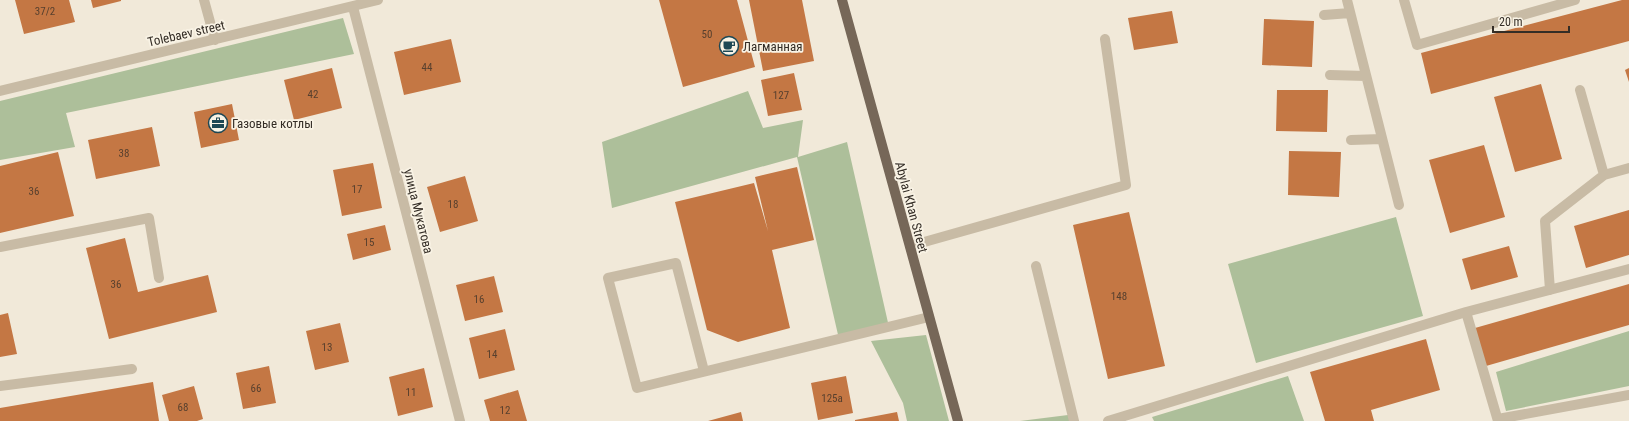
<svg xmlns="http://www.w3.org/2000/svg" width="1629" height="421" viewBox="0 0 1629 421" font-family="'Roboto Condensed',sans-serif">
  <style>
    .green { fill: #adbf9a }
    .building { fill: #c47744 }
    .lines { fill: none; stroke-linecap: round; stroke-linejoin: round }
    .minor { stroke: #c8bba5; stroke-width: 10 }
    .major { stroke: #766758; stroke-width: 10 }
    .labels { text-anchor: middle; stroke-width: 3.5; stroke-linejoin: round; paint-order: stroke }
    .number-label { font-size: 11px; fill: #58402e }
    .street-label { font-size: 13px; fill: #342d26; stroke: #f9f3e5 }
    .poi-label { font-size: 13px; fill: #342d26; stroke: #f9f3e5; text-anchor: start }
  </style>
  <rect width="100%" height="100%" fill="#f1e9d9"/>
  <path class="green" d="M343 18 354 54 66 113 75 147 0 160V101Z
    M748 91 763 128 803 120 798 157 847 142 889 327 839 339 797 157 612 208 602 142Z
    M1396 217 1423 316 1256 363 1228 264Z
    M1629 331V386L1506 411 1496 372Z
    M926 335 949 421H907L903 403 871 341Z
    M1288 376 1304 421H1154L1152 417Z
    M1068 415 1070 421H1020Z"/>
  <path class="building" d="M15 0H69L75 22 24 34Z
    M91 0H121V1L93 8Z
    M659 0H737L755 67 683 87Z
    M749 0H802L814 61 763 71Z
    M1622 0H1629V41L1431 94 1421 53Z
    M1172 11 1178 43 1134 50 1128 18Z
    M1264 19 1314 21 1312 67 1262 65Z
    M451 39 461 82 404 95 394 52Z
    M332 68 342 108 294 120 284 80Z
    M1629 68V82L1625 70Z
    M794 73 802 110 768 116 761 80Z
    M1541 84 1562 159 1515 172 1494 97Z
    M1277 90H1328L1327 132 1276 131Z
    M232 104 239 140 201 148 194 112Z
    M152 127 160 166 96 179 88 140Z
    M1484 145 1505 217 1450 233 1429 160Z
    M1289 151 1341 152 1339 197 1288 195Z
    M58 152 74 216 0 233V166Z
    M373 163 382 208 342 216 333 170Z
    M797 167 814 240 772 250 790 328 738 342 707 330 675 202 754 183 768 231 755 177Z
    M465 176 478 221 440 232 427 187Z
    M1629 210V255L1586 268 1574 226Z
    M1129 212 1165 366 1108 379 1073 225Z
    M385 225 391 250 353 260 347 234Z
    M125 238 138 292 208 275 217 312 109 339 86 248Z
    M1509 246 1518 277 1471 290 1462 259Z
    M494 276 503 312 465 321 456 285Z
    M1629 284V325L1486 366 1475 328Z
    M8 313 17 354 0 357V315Z
    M340 323 349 362 315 370 306 331Z
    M505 329 515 370 479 379 469 338Z
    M1426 339 1440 390 1371 410 1374 421H1325L1310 372Z
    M269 366 276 403 243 409 236 373Z
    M424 368 433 407 398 416 389 377Z
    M846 376 853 413 818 420 811 383Z
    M153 382 159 421H0V408Z
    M194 386 203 419 197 421H169L162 395Z
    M518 390 527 421H490L484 400Z
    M741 412 743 421H708Z
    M897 412 899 421H855V420Z"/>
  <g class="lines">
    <path class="minor" d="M204 0 215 40
      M1347 0 1399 205
      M1404 0 1417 45 1575 0
      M353 7 460 421
      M1324 15 1350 13
      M1330 75 1366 76
      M1580 90 1604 175
      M0 91 378 0
      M1351 140 1382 139
      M910 246 1126 185 1105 39
      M0 247 149 218 159 278
      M1036 266 1074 421
      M1550 290 1545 221 1604 175 1629 168
      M1466 312 1498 421
      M704 371 676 263 608 278 637 388 929 317
      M0 386 132 369
      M1498 419 1629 395
      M1108 421 1466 312 1629 269"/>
    <path class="major" d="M842 0 958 421"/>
  </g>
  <defs>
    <g id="cafe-ring" transform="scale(1)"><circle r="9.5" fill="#f9f3e5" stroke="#1d4855" stroke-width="1.5"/><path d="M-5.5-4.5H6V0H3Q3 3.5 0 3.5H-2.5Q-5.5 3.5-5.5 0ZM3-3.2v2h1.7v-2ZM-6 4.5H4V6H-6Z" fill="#1d4855"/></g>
    <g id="office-ring" transform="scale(1)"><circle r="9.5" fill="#f9f3e5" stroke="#1d4855" stroke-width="1.5"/><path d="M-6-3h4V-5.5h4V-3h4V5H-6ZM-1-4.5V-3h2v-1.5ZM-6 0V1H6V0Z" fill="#1d4855"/></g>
  </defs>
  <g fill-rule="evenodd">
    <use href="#cafe-ring" x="729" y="46"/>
    <use href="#office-ring" x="218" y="123"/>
  </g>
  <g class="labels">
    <g class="number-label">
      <text x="45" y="15">37/2</text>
      <text x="707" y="38">50</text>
      <text x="427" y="71">44</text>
      <text x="313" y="98">42</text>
      <text x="781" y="99">127</text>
      <text x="124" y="157">38</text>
      <text x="357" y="193">17</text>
      <text x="34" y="195">36</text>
      <text x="453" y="208">18</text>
      <text x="369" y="246">15</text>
      <text x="116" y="288">36</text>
      <text x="1119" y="300">148</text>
      <text x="479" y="303">16</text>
      <text x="327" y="351">13</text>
      <text x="492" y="358">14</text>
      <text x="256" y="392">66</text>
      <text x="411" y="396">11</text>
      <text x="832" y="402">125а</text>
      <text x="183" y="411">68</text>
      <text x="505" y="414">12</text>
    </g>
    <g class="street-label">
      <text transform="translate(186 33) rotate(-13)" y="5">Tolebaev street</text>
      <text transform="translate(912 207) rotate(75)" y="5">Abylai Khan Street</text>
      <text transform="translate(419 211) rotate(76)" y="5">улица Мукатова</text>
    </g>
    <g class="poi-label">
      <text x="743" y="51">Лагманная</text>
      <text x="232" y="128">Газовые котлы</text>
    </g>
  </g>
  <path d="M1493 26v6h76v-6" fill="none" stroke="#342d26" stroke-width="2"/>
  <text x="1499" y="26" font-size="12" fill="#342d26" stroke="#f9f3e5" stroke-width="3" paint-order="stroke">20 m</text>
</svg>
